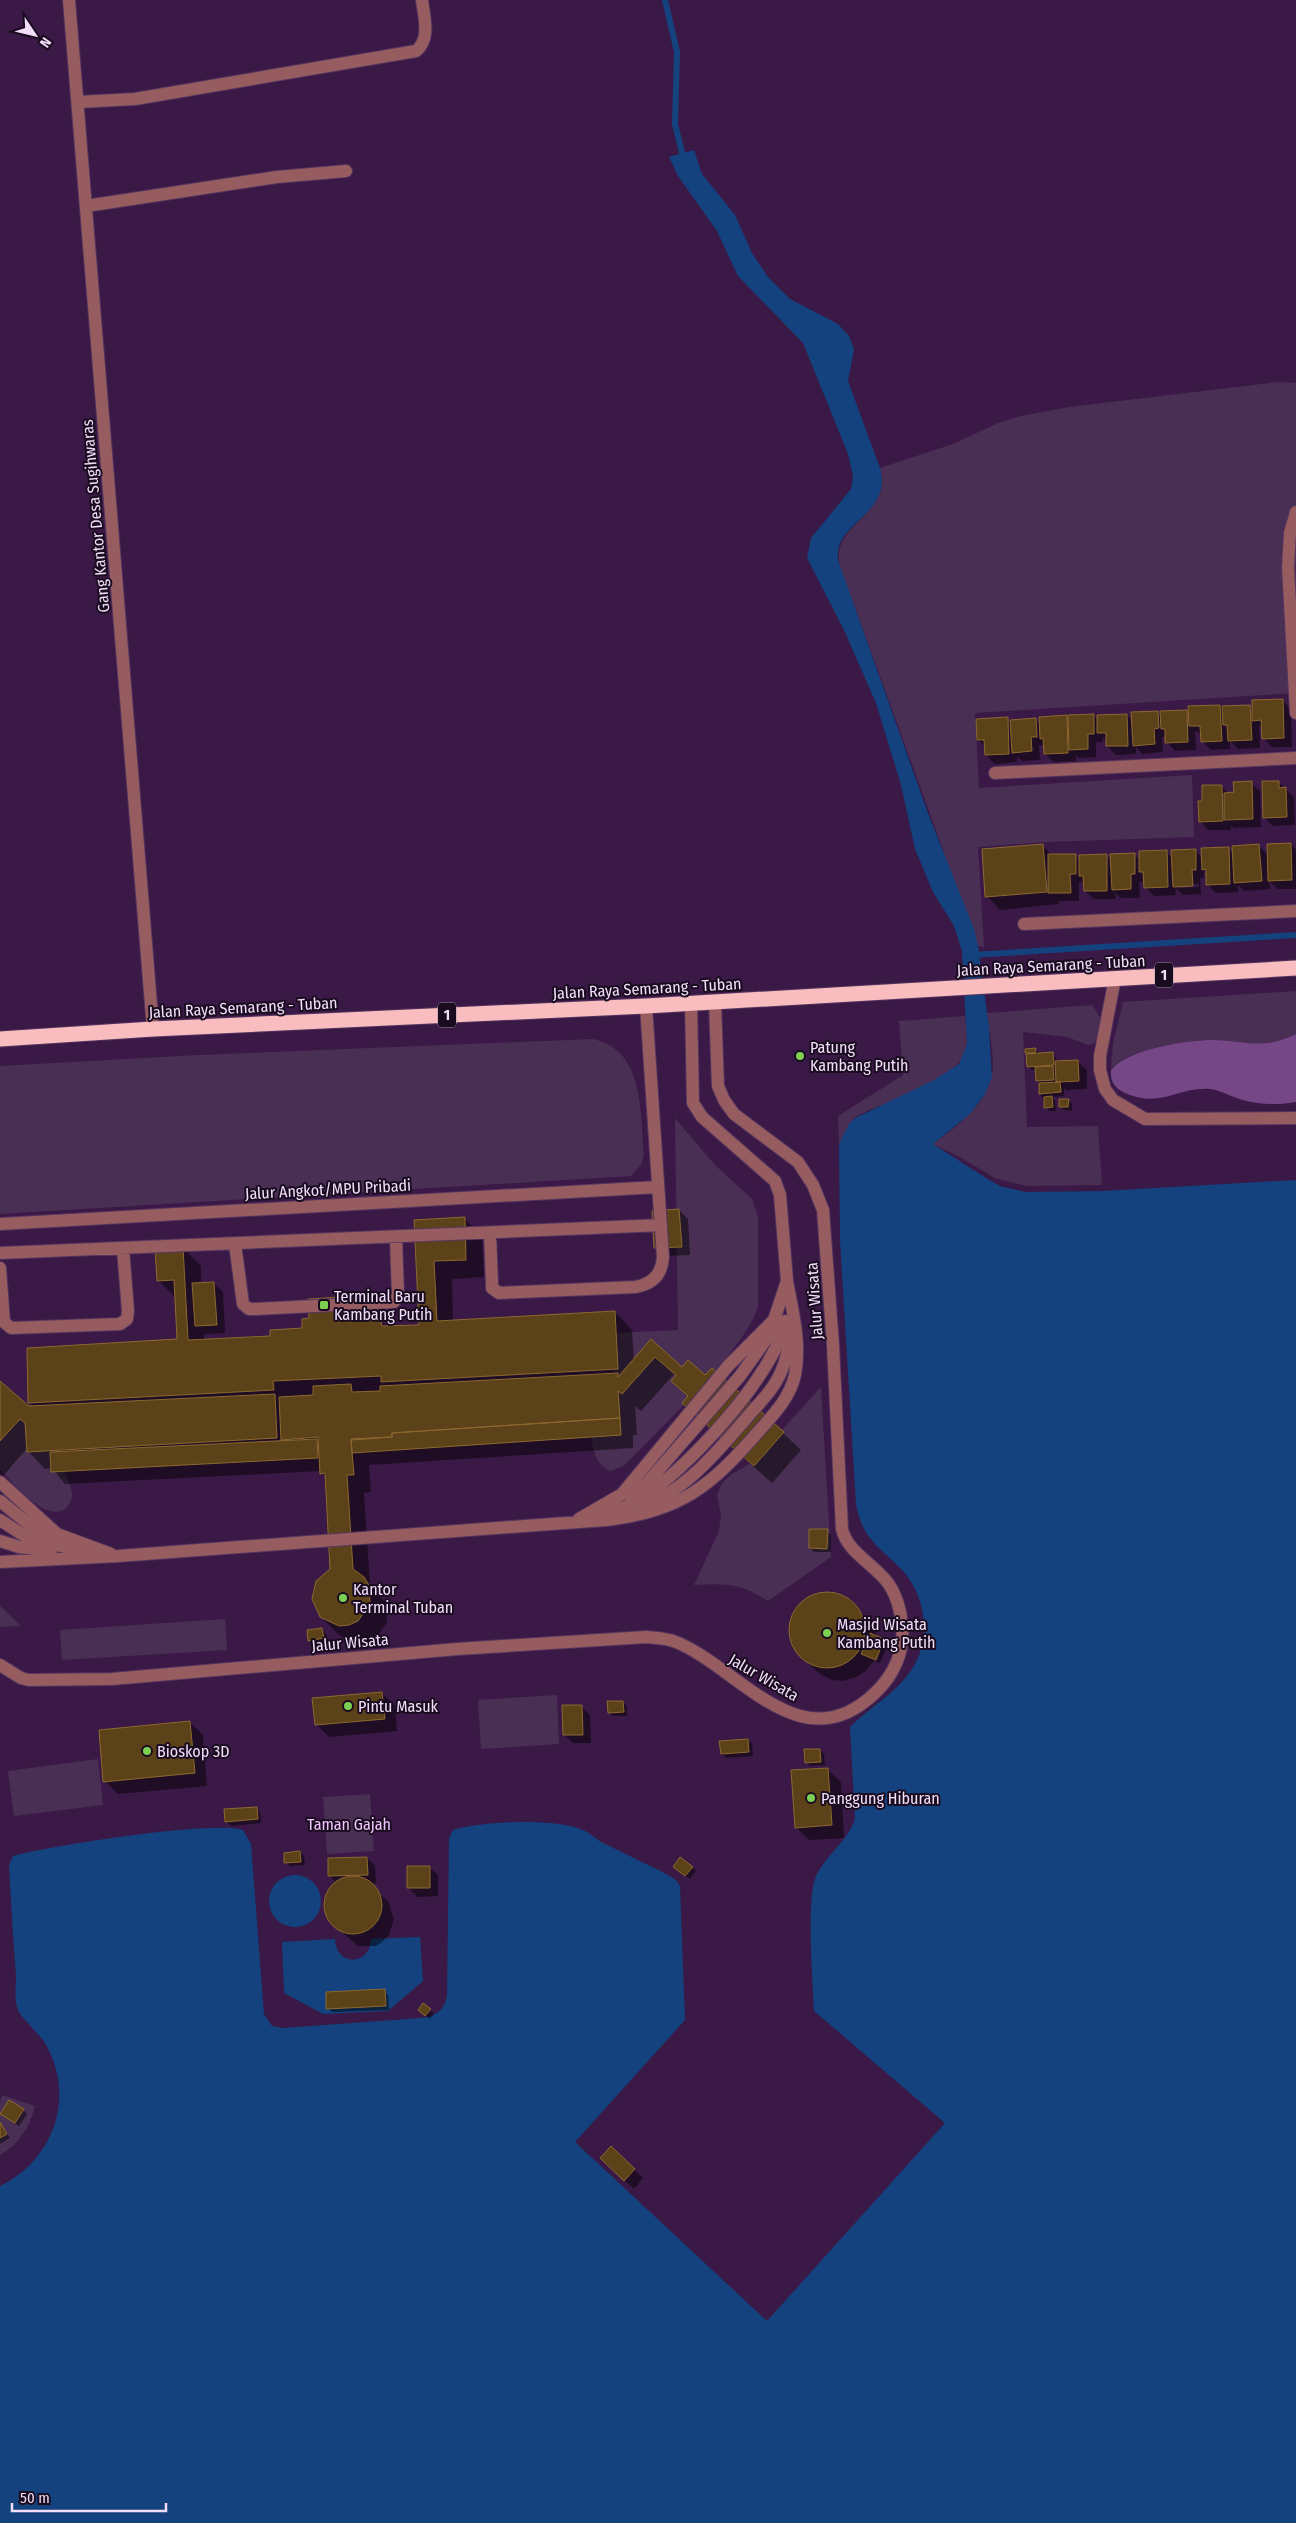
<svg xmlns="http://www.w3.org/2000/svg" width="1296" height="2523" viewBox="0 0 1296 2523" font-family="'Fira Sans Condensed',sans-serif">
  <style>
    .green { fill: #4a2f54 }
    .forest { fill: #764787 }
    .water { fill: #13427e }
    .shadow { fill: #0007; fill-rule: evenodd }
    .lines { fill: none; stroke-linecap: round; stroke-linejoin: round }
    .stream { stroke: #13427e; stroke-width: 6 }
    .building { fill: #5c4218; stroke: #8d6930 }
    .minor-casing { stroke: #54355f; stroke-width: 14 }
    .highway-casing { stroke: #54355f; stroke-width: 17 }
    .minor { stroke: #975c5f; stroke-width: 12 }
    .highway { stroke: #f9bdc0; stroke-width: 15 }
    .poi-dot { fill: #7ed053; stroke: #1a0c1f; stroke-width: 2 }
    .labels { text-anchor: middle; stroke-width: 4; stroke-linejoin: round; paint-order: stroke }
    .shield { fill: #1a0c1f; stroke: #b19fb9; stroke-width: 1 }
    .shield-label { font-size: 15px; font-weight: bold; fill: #f2defb }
    .street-label { font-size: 16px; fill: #f2defb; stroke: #1a0c1f }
    .poi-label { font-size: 16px; fill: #f2defb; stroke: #1a0c1f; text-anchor: start }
    .park-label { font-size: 16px; fill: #ecc4fb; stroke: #1a0c1f }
  </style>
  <rect width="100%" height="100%" fill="#3a1946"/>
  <path class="green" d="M1278 382 1296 383V693L975 713 979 788 1192 775 1194 837 1045 842 978 847 984 947 978 946 840 566C829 523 894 516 880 468L953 444 998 423 1021 416 1069 407Z
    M1296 991V1034C1287 1038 1277 1042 1267 1043 1248 1045 1231 1040 1213 1040 1187 1040 1127 1049 1111 1069L1113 1043 1123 1002Z
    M1092 1005 1101 1019 1098 1038 1093 1044 1088 1045 1067 1037 1023 1032 1027 1127 1098 1126 1102 1185 1027 1186 1010 1182 995 1178 960 1157 933 1144C956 1127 983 1108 991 1079 996 1062 989 1030 987 1013Z
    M965 1016C966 1028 969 1043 964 1055 954 1079 880 1104 855 1117L849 1124 839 1144 838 1116 903 1075 899 1021Z
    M593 1039C645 1050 640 1113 644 1155L641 1165 631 1176 0 1214V1066L199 1055Z
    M675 1118 714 1164 752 1199 758 1217V1306C749 1345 661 1427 631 1459L622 1467 610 1471C595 1464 592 1448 591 1433L618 1431 613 1333 678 1330Z
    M821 1387 831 1557 768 1601C741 1583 726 1583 694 1585L719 1531 721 1514 717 1495 722 1483 732 1474 753 1462Z
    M0 1400C28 1424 61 1452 71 1489 73 1495 72 1502 67 1507 47 1526 14 1483 0 1470Z
    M0 1606 21 1626 0 1627Z
    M225 1619 227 1650 62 1660 60 1630Z
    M557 1695 559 1744 481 1749 478 1700Z
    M98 1759 103 1805 14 1816 8 1771Z
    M370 1794 374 1851 327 1854 323 1797Z
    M2 2095 35 2106C30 2127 19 2144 0 2155V2103Z"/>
  <path class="forest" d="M1296 1034V1102C1280 1105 1259 1105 1243 1100 1231 1097 1223 1091 1211 1089 1177 1086 1163 1109 1125 1093 1114 1088 1110 1081 1111 1070 1127 1049 1187 1040 1213 1040 1231 1040 1248 1045 1267 1043 1277 1042 1287 1038 1296 1034Z"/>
  <path class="water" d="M694 150 702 174 735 215 752 253 768 277 790 299 838 324 849 336 854 349 848 381 880 468C893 515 833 522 838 560L928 813 974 929 978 946 989 1027 992 1077 985 1094 970 1114 933 1144 986 1178 1000 1186 1025 1192 1103 1191 1296 1180V2523H0V2186C53 2160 76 2098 46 2045 40 2034 21 2018 18 2010 14 2000 16 1985 16 1975 13 1939 11 1902 9 1865L13 1856C49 1846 214 1820 243 1830L251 1844 264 2014 272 2026 283 2028 421 2018C437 2016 446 2009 447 1993L449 1838 453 1830C482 1821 555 1818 583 1830 590 1833 596 1839 603 1843 627 1855 652 1866 675 1879L680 1886 685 2020 575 2142 767 2321 945 2123 814 2011C813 1982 806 1899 816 1876 826 1855 847 1842 855 1819L850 1727C868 1709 891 1696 907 1676 933 1645 928 1596 900 1568 877 1545 862 1538 856 1504L840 1241 839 1144 849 1124 855 1118 934 1080 959 1064 967 1044 962 951 954 926 933 892 915 849 901 785 876 703 843 628 807 558 811 538 851 489 853 476 848 454 803 343 738 276 717 231 678 176 669 157Z
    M269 1901a26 26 0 1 1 52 0a26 26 0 1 1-52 0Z
    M420 1937 423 1981 388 2011 323 2014 284 1993 282 1942 335 1939C335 1966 370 1967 371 1939Z"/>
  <path class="shadow" d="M1282 700 1291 709 1292 747H1272L1263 738V729L1259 725 1260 748 1238 749 1230 741V749L1211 750 1202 741V734L1195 731 1196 750 1175 751 1167 742 1166 737H1162L1163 752 1142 754 1136 747V754L1116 755 1107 746V741L1102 737 1103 742H1096V757L1079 758 1076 755V761L1054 762 1045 754V745H1039L1040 760 1022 761 1017 756V762L995 764 986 755V747L978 740 1007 719 1010 721 1035 719 1041 724 1066 717 1069 720 1094 715 1098 720 1127 715 1132 721 1157 712 1162 716 1187 711 1190 714 1220 706 1224 710 1249 706 1253 710Z
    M1278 782 1294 797 1295 825 1273 826 1264 817Z
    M1251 783 1260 791 1261 827 1234 828 1231 825V830H1208L1200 821 1204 802 1221 786 1229 794 1235 793Z
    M1291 844 1296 850V889H1278L1269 881 1270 889 1244 891 1238 885V892L1216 893 1207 884V873L1204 870V878H1200L1201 894 1183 895 1175 888 1176 895 1154 896 1145 887V882H1139L1140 898H1121L1115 893 1116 899H1094L1085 891V882H1079V901H1059V904L1000 910 987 896 1042 845 1053 856 1075 855 1080 860 1106 855 1112 861 1134 854 1141 861 1166 852 1173 858 1195 851 1203 858 1229 849 1234 854 1258 845 1268 855ZM1199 884V887L1180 888V885Z
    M1035 1049 1039 1053 1053 1054 1056 1058 1057 1062H1078L1087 1070V1089L1066 1090 1064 1088V1096L1051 1097 1055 1101 1056 1111H1049L1040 1093 1037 1070H1032L1028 1066 1027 1050Z
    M1068 1100 1072 1104V1111L1064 1110 1060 1106Z
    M679 1210 688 1219 690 1255 664 1256 656 1248Z
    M464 1218 482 1236 484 1277 452 1279 453 1321 615 1312 632 1330 634 1361 651 1341 682 1369 705 1377 783 1433 801 1450 772 1483 701 1420 689 1397 672 1381 677 1376 674 1374 641 1411 635 1406 637 1435H633V1448L369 1465 371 1492 364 1493 370 1585 386 1603 387 1622 376 1638 357 1643 339 1635 321 1617 331 1569 327 1479 321 1471 65 1484 52 1468 45 1469 28 1451V1447L3 1476 0 1473V1382L29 1408 35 1407 29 1402 178 1340 176 1298 158 1280 183 1248 201 1266V1284L214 1283 223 1292 225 1333 204 1334V1341L271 1337 303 1329 310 1319 340 1299 357 1316 358 1322 381 1321 387 1327 421 1326 416 1221Z
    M827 1531 831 1535V1552H814L810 1548Z
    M830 1593 842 1596 852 1603 873 1626 877 1637 888 1644 880 1663 874 1661 866 1671 856 1677 844 1681 832 1680 820 1674 811 1666 797 1652 792 1642 790 1629 792 1617 798 1607 807 1598Z
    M322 1630 326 1634 327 1642 313 1644 309 1640Z
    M382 1693 395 1706 397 1731 329 1737 316 1724Z
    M623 1702 627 1706V1716H613L609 1712Z
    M581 1706 590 1715 591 1743H573L564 1735Z
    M189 1722 203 1735 207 1786 118 1794 105 1781Z
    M748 1740 752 1744 753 1756 726 1758 722 1754Z
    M820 1750 824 1754 825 1765 810 1766 806 1762Z
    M827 1769 841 1782 844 1838 809 1840 796 1827Z
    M256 1808 260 1812 261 1823 231 1826 227 1822Z
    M300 1852 304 1856 305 1865 290 1866 286 1862Z
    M367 1858 375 1866 376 1883 367 1884 388 1901 394 1919 389 1935 383 1941 376 1946H358L330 1922 325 1905 327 1896 337 1884 330 1876Z
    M429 1867 438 1875V1896L417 1897 409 1888Z
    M692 1867 696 1871 690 1879 679 1871Z
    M384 1991 388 1995 389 2010 332 2012 328 2008Z
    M430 2010 434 2014 430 2019 423 2014Z
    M23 2110 27 2114 19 2126 6 2117Z
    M0 2122 10 2138 0 2144Z
    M611 2148 643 2178 634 2189 610 2167Z"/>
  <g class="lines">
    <path class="stream" d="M665 0 677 52 675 124 684 161
      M972 955 1296 935"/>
  </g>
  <path class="building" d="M1283 699 1284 738 1262 739 1261 720 1252 721V700Z
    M1220 705 1222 741 1201 742 1200 726H1189L1188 706Z
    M1250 705 1252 740 1228 741 1227 725H1223L1222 706Z
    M1187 710 1188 742 1165 743V729H1161L1160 711Z
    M1158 711 1159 728 1154 729 1155 744 1133 746 1131 712Z
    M1094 714V734H1088V749L1069 750 1068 715Z
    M1127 714 1128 746H1106V733H1097V715Z
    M1067 715 1068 753 1044 754 1043 738 1040 739 1039 717Z
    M1008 717 1009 754 985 755 984 740H977L976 719Z
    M1036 718 1037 737H1031L1032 751 1012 753 1010 720Z
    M1252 781 1253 819 1224 820V793L1234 792 1233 782Z
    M1262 781H1279V788L1286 787 1287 817 1263 818Z
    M1202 785H1222L1223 821 1199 822 1198 801H1202Z
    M1291 843 1292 880 1268 881 1267 844Z
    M1043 844 1047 892 985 897 982 849Z
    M1259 844 1262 881 1234 883 1232 846Z
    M1229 847 1230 884 1206 885V869L1202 870 1201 848Z
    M1196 849V870H1192L1193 886 1173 887 1171 850Z
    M1167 850 1168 887 1144 888 1143 872H1139V851Z
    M1135 853V874H1131V889L1112 890 1110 854Z
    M1048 854H1076V874H1070L1071 893H1048Z
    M1107 854V891H1084L1083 876H1079V855Z
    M1036 1048 1035 1053H1025V1049Z
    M1053 1052 1054 1065 1027 1067 1026 1054Z
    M1078 1060 1079 1081 1056 1082 1055 1061Z
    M1053 1066 1054 1080 1036 1081 1035 1067Z
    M1060 1082 1061 1092 1039 1094V1083Z
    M1052 1096 1053 1107 1044 1108V1097Z
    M1059 1099H1069L1068 1107H1059Z
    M679 1209 682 1247 654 1248 652 1211Z
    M465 1217 466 1260 434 1261 437 1321 615 1311 618 1369 381 1382V1376L273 1381 274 1390 28 1403 27 1348 177 1339 174 1280 157 1281 155 1249 183 1247 188 1340 270 1336V1330L302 1328V1319L309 1318 308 1299 340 1297 341 1313 350 1312V1322L381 1320 382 1326 419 1325 414 1220Z
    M214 1282 217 1325 195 1326 192 1283Z
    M651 1339 682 1367 688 1360 705 1375 712 1368 784 1432 754 1466 682 1403 688 1396 671 1381 676 1375 655 1357 622 1394 618 1391 620 1418 392 1433V1437L351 1440 354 1475H347L353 1569 364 1577 369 1585 370 1604 358 1621 349 1625 339 1626 320 1617 312 1599 316 1581 330 1569 325 1473 320 1474 318 1437 281 1440 279 1397 313 1395V1386L351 1384 352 1392 380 1391V1386L618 1373V1377Z
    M0 1381 29 1406 275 1394 277 1438 27 1452 25 1423 20 1419 0 1441Z
    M620 1418 621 1435 352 1453 351 1439 392 1437V1433Z
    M317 1439 318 1458 51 1472 50 1452Z
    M809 1529H828L827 1549 809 1548Z
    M789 1630a38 38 0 1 1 76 0a38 38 0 1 1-76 0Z
    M322 1628 324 1638 308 1641 307 1630Z
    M870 1633 884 1639 876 1660 861 1654Z
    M382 1692 385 1719 315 1725 312 1698Z
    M607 1701H623L624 1712 608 1713Z
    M562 1705H582L583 1735H563Z
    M190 1721 195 1773 103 1782 99 1730Z
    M748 1739 749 1752 721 1754 719 1741Z
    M804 1749H820L821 1762 805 1763Z
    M828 1768 832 1825 795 1828 791 1770Z
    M257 1807 258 1819 225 1822 224 1809Z
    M300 1851 301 1862 284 1863V1853Z
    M367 1857 368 1875 328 1876V1858Z
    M680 1857 693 1867 685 1876 673 1867Z
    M407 1866H430V1888H407Z
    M324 1905a29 29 0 1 1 58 0a29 29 0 1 1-58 0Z
    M385 1989 386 2006 326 2009V1992Z
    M423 2003 431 2009 425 2016 418 2010Z
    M9 2100 24 2109 15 2123 0 2114Z
    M0 2122 7 2134 0 2138Z
    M611 2146 635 2169 624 2181 600 2158Z"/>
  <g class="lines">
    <g class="minor-casing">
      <path id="minor" d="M69 0 153 1029
        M78 102 135 99 416 51C431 39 424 17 422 0
        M86 206 277 177 346 171
        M1296 512 1290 533 1288 567 1296 713
        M995 773 1296 758
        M1024 924 1296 911
        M1115 978 1100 1056V1070L1105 1089 1113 1100 1145 1119 1296 1118
        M0 1224 658 1187
        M490 1233 492 1284V1288L499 1293 635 1287C653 1284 662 1274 663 1257L646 1006
        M235 1244 243 1304 249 1309H255L394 1302 398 1295 396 1238
        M0 1253 661 1225
        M0 1268 4 1322 11 1328 120 1324 127 1319 128 1311 123 1249
        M0 1482 57 1534 111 1554
        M630 1497 648 1482 740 1376 778 1323
        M0 1501 31 1526 55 1540
        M641 1507C685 1491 714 1455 744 1421 757 1405 773 1391 781 1372 788 1357 790 1340 790 1324
        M601 1514C613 1511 626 1508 637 1501 682 1475 777 1373 785 1321
        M579 1519 622 1494 728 1366 774 1320 787 1281 780 1195 775 1181 702 1117 693 1103 691 1003
        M0 1520 28 1538 81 1551
        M0 1541 19 1547 51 1551
        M0 1562 118 1556 606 1520C680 1512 711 1486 758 1432 773 1415 790 1398 795 1375 801 1343 793 1313 787 1281
        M0 1665 21 1678 29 1680 112 1679 457 1649 646 1637C656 1638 666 1638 676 1642 740 1668 801 1764 875 1693 894 1675 905 1651 902 1625 901 1611 896 1594 888 1583 874 1564 847 1552 842 1529L833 1345 823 1210 813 1185 798 1162 734 1114 724 1100 718 1086 715 1002"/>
    </g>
    <g class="highway-casing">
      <path id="highway" d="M0 1039 153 1029 646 1006 1296 968"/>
    </g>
    <use href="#minor" class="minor"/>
    <use href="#highway" class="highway"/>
  </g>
  <g class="poi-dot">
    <circle cx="800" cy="1056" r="5"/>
    <rect x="319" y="1300" width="10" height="10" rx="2.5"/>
    <circle cx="343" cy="1598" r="5"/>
    <circle cx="827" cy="1633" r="5"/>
    <circle cx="348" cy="1706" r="5"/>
    <circle cx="147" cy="1751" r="5"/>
    <circle cx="811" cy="1798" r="5"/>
  </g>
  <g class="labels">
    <g class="shield">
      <rect x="1155" y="962.5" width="18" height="25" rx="4"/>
      <rect x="438" y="1002.5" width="18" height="25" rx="4"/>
    </g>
    <g class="shield-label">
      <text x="1164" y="980">1</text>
      <text x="447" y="1020">1</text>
    </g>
    <g class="street-label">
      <text transform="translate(95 516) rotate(-95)" y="6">Gang Kantor Desa Sugihwaras</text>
      <text transform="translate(1051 965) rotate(-3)" y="6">Jalan Raya Semarang - Tuban</text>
      <text transform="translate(647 988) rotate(-3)" y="6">Jalan Raya Semarang - Tuban</text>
      <text transform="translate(243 1007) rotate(-3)" y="6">Jalan Raya Semarang - Tuban</text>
      <text transform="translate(328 1189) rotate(-3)" y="6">Jalur Angkot/MPU Pribadi</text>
      <text transform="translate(814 1301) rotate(-94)" y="6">Jalur Wisata</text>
      <text transform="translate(350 1642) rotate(-5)" y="6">Jalur Wisata</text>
      <text transform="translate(764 1677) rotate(30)" y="6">Jalur Wisata</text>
    </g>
    <g class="poi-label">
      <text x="810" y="1053">Patung<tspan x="810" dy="18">Kambang Putih</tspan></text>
      <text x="334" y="1302">Terminal Baru<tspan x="334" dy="18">Kambang Putih</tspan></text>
      <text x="353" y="1595">Kantor<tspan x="353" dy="18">Terminal Tuban</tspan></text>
      <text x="837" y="1630">Masjid Wisata<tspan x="837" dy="18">Kambang Putih</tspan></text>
      <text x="358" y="1712">Pintu Masuk</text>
      <text x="157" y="1757">Bioskop 3D</text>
      <text x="821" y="1804">Panggung Hiburan</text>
    </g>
    <g class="park-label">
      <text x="349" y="1830">Taman Gajah</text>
    </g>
  </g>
  <g transform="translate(35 35) rotate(125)" stroke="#1a0c1f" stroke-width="4" paint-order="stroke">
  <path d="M0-4L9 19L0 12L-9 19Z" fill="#f2defb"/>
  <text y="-8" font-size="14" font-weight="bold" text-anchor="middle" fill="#f2defb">N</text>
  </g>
  <path d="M12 2503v8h154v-8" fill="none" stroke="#f2defb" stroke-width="2.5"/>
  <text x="20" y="2503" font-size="15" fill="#f2defb" stroke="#1a0c1f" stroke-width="4" paint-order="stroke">50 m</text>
</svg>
